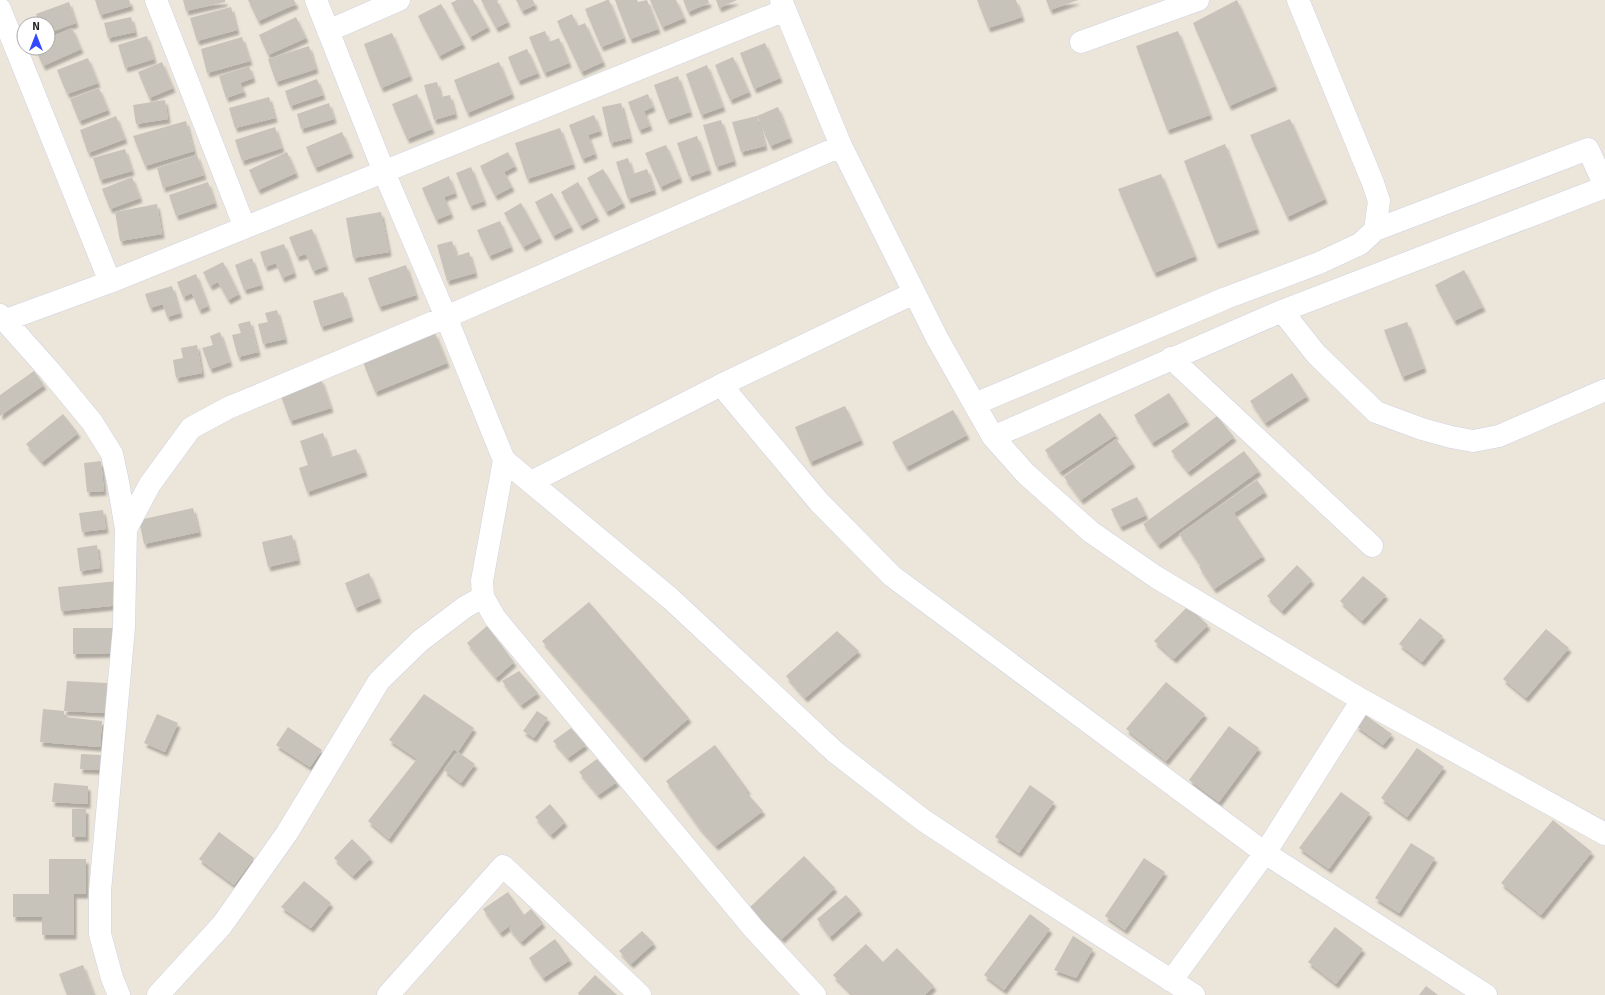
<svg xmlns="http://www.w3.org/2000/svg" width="1605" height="995" viewBox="0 0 1605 995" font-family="Signika,sans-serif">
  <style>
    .building { fill: #c7c2ba; filter: url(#shadow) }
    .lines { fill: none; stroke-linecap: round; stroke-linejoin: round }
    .minor-casing { stroke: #cfd1e3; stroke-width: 23 }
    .minor { stroke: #fff; stroke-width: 22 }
  </style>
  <defs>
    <filter id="shadow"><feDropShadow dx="2.5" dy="4.5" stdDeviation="1" flood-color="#0004"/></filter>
  </defs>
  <rect width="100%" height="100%" fill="#ece6da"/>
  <path class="building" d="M95 0H129L131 6 100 15Z
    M183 0H225V2L186 11Z
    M248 0H294L296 4 258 21Z
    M457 0H473L488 27 470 37 451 3Z
    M481 0H499L497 1 508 22 496 28Z
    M516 0H533L535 5 522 11Z
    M607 0H609L624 38 601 47 585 9Z
    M615 0H637L638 2 647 0 658 29 630 39Z
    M650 0H676L684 18 662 27Z
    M683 0H708L709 3 688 12Z
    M716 0H737L719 8Z
    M977 0H1016L1022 17 988 28Z
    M1046 0H1078L1050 10Z
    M1237 0 1275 86 1229 106 1193 23Z
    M69 2 76 23 48 33V24H39L36 14Z
    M441 4 463 44 439 56 418 16Z
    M231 7 237 30 197 41 190 18Z
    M572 14 578 26 585 23 603 62 581 72 557 21Z
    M131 17 135 32 108 38 104 23Z
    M296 17 306 38 268 55 259 35Z
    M72 28 81 49 43 66 35 48H48V39Z
    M545 31 549 42 559 38 569 63 544 73 529 37Z
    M1178 31 1210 115 1167 130 1136 46Z
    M392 33 410 76 381 88 364 44Z
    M147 36 154 59 125 68 118 45Z
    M242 37 250 61 207 73 201 49Z
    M765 43 780 78 754 89 740 53Z
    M309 46 316 69 276 82 268 59Z
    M527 49 538 73 518 81 508 57Z
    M733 57 749 92 730 100 715 65Z
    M88 58 98 83 67 94 57 70Z
    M162 62 173 88 149 98 138 72Z
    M499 62 512 94 467 113 454 80Z
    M707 65 723 107 701 115 686 74Z
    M249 66 253 78 240 83 244 92 226 98 219 76Z
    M678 76 690 112 667 120 654 85Z
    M317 79 323 95 290 106 285 91Z
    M437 82 441 97 450 95 455 114 434 120 424 85Z
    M99 88 108 110 79 121 70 99Z
    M417 94 432 129 407 139 392 104Z
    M648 94 653 107 644 111 650 126 639 130 628 102Z
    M269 97 275 118 235 128 229 108Z
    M165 100 168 119 136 124 133 105Z
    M329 103 334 119 301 129 297 114Z
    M621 103 630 138 610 143 602 107Z
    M778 107 790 138 770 146 757 116Z
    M594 115 600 131 588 135 595 154 582 159 569 125Z
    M116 116 125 139 88 153 80 130Z
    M757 116 765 146 741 152 732 122Z
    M1290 119 1325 199 1287 217 1250 135Z
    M721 120 734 161 716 167 703 125Z
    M186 121 194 151 145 166 133 136Z
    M275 127 282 148 242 161 235 140Z
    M560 128 573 164 527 179 515 143Z
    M342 132 351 153 315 168 306 147Z
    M697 136 709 170 689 177 677 143Z
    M1225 144 1257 229 1216 244 1184 161Z
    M666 145 680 178 660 187 645 153Z
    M125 149 132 171 100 180 93 158Z
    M287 152 296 173 258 190 249 170Z
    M508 152 515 166 504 172 512 187 495 196 480 166Z
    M197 155 204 175 163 188 157 168Z
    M628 158 633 174 647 169 654 190 628 199 616 162Z
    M471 167 484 201 470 206 456 173Z
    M603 169 623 203 606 212 587 178Z
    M1161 174 1195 256 1154 273 1118 189Z
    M449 176 455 193 444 197 451 214 436 220 422 188Z
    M132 177 140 198 110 209 102 189Z
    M208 182 215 203 176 216 169 195Z
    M578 182 597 217 580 226 561 192Z
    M552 193 571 227 553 236 535 202Z
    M521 203 540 238 523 247 504 213Z
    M157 204 162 234 120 241 115 212Z
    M381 212 389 252 353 258 346 218Z
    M500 221 511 247 489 256 477 230Z
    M312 229 326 266 313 271 306 254 297 257 289 237Z
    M452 241 457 256 469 252 475 273 447 281 437 245Z
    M284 244 294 273 282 278 276 263 265 267 260 252Z
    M252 258 261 285 244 290 235 265Z
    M223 262 239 294 228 300 218 282 210 286 203 272Z
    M406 265 416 295 379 307 368 278Z
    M1464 270 1483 307 1454 321 1435 285Z
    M196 274 208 306 199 310 192 293 183 297 177 282Z
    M172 286 180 313 167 317 163 304 150 308 145 294Z
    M343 292 351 317 321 327 313 301Z
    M277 310 285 339 263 344 258 324 268 322 265 313Z
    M250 321 258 352 238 357 232 335 241 333 238 324Z
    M1407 322 1424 368 1402 377 1384 330Z
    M220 332 230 362 210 369 202 348 213 345 210 336Z
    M435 333 447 363 375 392 363 362Z
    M197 345 202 373 176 378 173 360 183 358 181 348Z
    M34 371 44 385 0 416V395Z
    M1292 373 1307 396 1265 423 1250 401Z
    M321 379 331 408 290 421 280 393Z
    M1169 393 1187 421 1152 443 1134 415Z
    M845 406 861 440 810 462 795 427Z
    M953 410 967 435 906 467 892 442Z
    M1100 413 1116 435 1060 472 1045 450Z
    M63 414 78 433 42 462 26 444Z
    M1217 416 1234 437 1188 472 1171 451Z
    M323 433 331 457 356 449 365 472 307 492 299 468 308 465 300 441Z
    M1116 439 1133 463 1081 500 1064 477Z
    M1244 451 1259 471 1158 545 1143 524Z
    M101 461 104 491 87 492 84 463Z
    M1257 480 1265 492 1234 513 1263 556 1214 589 1199 567 1201 566 1179 534Z
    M1137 497 1146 515 1120 527 1111 509Z
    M193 508 199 532 144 544 139 520Z
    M103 510 106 529 82 532 79 513Z
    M292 535 298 560 268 567 262 542Z
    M97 545 100 568 80 571 77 548Z
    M1297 565 1312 580 1282 611 1267 596Z
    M369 573 379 598 355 608 345 583Z
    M1363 576 1386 595 1362 621 1340 601Z
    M118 581 121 605 61 611 58 587Z
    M589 602 689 718 643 758 542 641Z
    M1188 606 1208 625 1174 659 1154 641Z
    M1420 618 1443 636 1422 662 1399 644Z
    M487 626 514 662 496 678 467 643Z
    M73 628H114L115 653 73 654Z
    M1546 629 1569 648 1526 698 1503 679Z
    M837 631 859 651 805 698 786 676Z
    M519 671 538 693 521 705 502 681Z
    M67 681 107 683 106 713 64 711Z
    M1166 682 1205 714 1166 761 1126 729Z
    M424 694 474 728 458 752 475 764 461 783 444 770 458 752 454 749 389 839 368 821 417 759 389 740Z
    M43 709 64 711V717L102 721 100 747 40 742Z
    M537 711 548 718 534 738 523 731Z
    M157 714 178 723 165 752 144 743Z
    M1364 714 1392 734 1383 745 1356 726Z
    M1229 726 1259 748 1219 802 1189 780Z
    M288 727 322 750 310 767 276 745Z
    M571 728 586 745 568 758 553 741Z
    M715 745 748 790 746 792 763 811 716 846 698 826 666 781Z
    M1417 748 1444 767 1407 817 1381 798Z
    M81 754 101 755 100 770 80 769Z
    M597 759 617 782 598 795 579 772Z
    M54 783 88 786V804L52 802Z
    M1030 785 1054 802 1019 853 995 837Z
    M1341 792 1370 813 1329 869 1299 848Z
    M550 804 565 822 551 835 535 817Z
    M72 809H86V837H72Z
    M1553 820 1592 852 1541 915 1501 883Z
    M219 832 254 858 234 885 199 859Z
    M352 839 371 858 353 876 334 858Z
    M1411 843 1435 858 1399 913 1375 898Z
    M804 856 835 888 782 939 750 907Z
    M1144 858 1165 872 1125 930 1105 916Z
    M49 859H86V894H74V935H42V917H13V894H49Z
    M304 881 331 903 311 928 281 907Z
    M508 892 524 915 531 909 543 923 521 942 509 928 520 918 500 933 483 909Z
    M846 895 860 910 830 937 817 919Z
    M1030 914 1050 929 1004 990 984 975Z
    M1335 927 1363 949 1336 984 1308 962Z
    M642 931 654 943 631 964 619 951Z
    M1073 936 1093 949 1076 978 1054 970Z
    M555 939 570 960 543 978 529 958Z
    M866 944 883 962 897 948 934 986 925 995H853L833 975Z
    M83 965 94 995H67L59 974Z
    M595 975 617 995H579L578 993Z
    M1426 986 1438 995H1419Z"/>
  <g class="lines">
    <g class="minor-casing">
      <path id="minor" d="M156 0 245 228
        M316 0 384 172 446 317 504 460 482 581 483 597 495 618 754 929 815 995
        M781 0 841 146 937 338 993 437 1026 474 1091 532 1156 577 1362 700 1605 834
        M0 9 110 282
        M328 31 399 0
        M1081 42 1198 0
        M1375 230 1588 149 1605 186
        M1282 311 1605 187
        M0 315 49 370 92 422 112 454 118 482 126 529 124 627 100 891V934L112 978 119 995
        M6 320 110 282 785 10
        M1171 358 1372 546
        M721 385 914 293
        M975 404 1226 298 1319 263 1360 244 1375 230 1379 201 1373 183 1298 0
        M993 437 1282 311 1316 354 1376 412 1422 429 1451 437 1473 441 1499 436 1605 390
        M504 460 671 599 835 752 923 820 1014 880 1194 995
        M531 482 721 385 819 502 892 576 1265 853 1486 995
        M126 529 150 484 191 428 228 408 446 317 841 146
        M1171 981 1265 853 1362 700
        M158 995 222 925 287 833 379 681 420 641 465 607 483 597
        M388 995 503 866 640 995"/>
    </g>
    <use href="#minor" class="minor"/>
  </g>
  <g transform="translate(36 36)"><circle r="19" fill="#ffffff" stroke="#a9a9a9"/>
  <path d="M0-3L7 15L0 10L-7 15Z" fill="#3449ff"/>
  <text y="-6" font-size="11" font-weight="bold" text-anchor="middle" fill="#292929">N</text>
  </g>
</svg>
